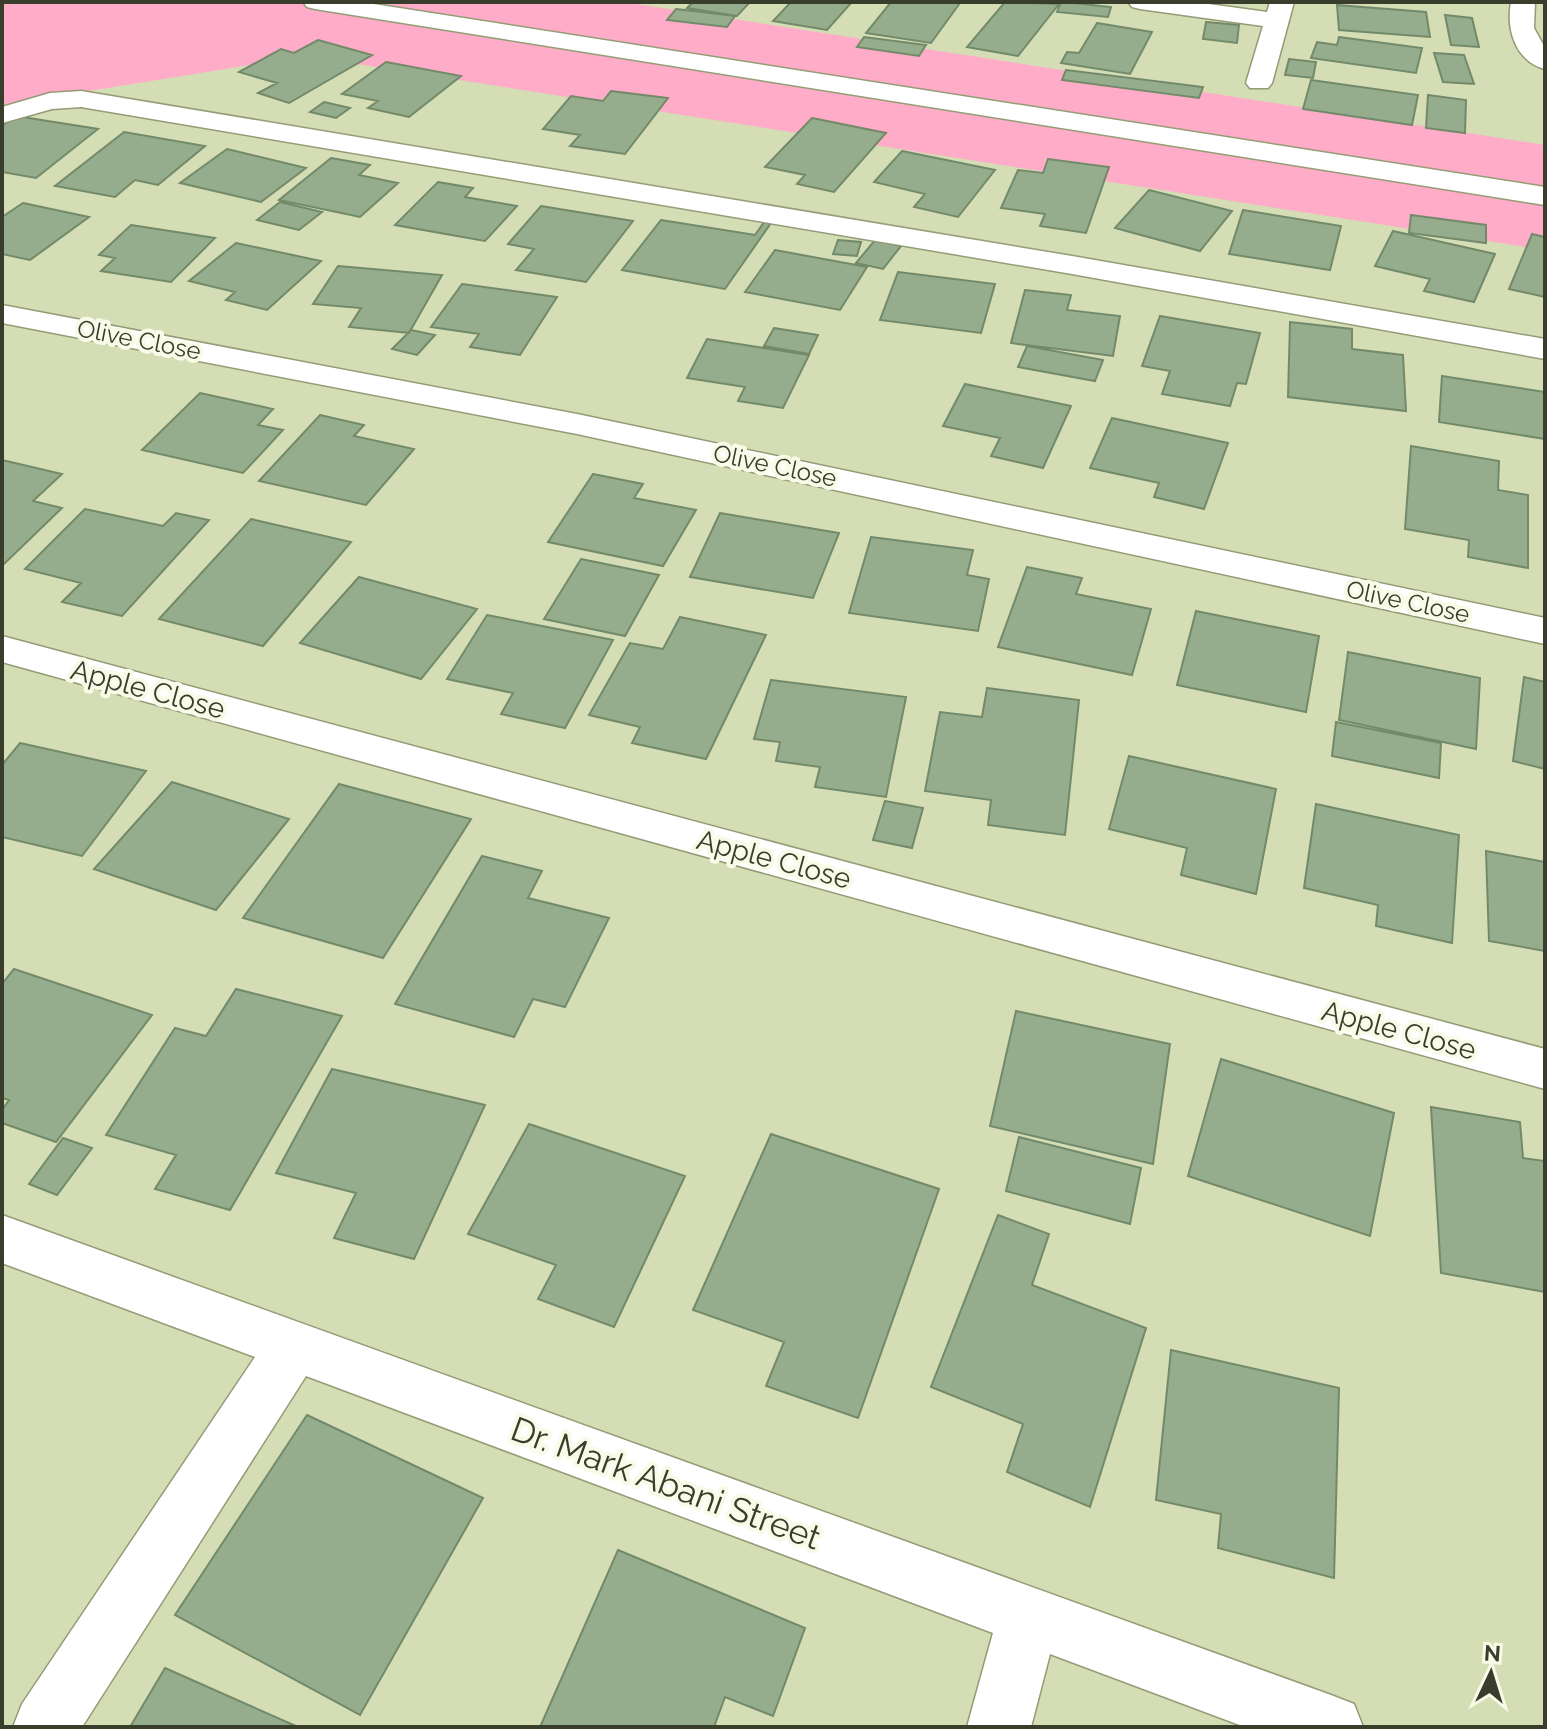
<svg xmlns="http://www.w3.org/2000/svg" width="1547" height="1729" viewBox="0 0 1547 1729" font-family="Raleway,sans-serif">
  <style>
    .green { fill: #feacc8 }
    .building { fill: #95ad8c; stroke: #738a6a; stroke-width: 2 }
    .lines { fill: none; stroke-linecap: round; stroke-linejoin: round }
    .street-casing { stroke: #949c76; stroke-width: 3 }
    .street { fill: #fff; fill-rule: evenodd }
    .labels { text-anchor: middle; stroke-width: 8; stroke-linejoin: round; paint-order: stroke }
    .far-street-label { font-size: 24px; fill: #393d2c; stroke: #f7fbe7 }
    .street-label { font-size: 28px; fill: #393d2c; stroke: #f7fbe7 }
    .near-street-label { font-size: 34px; fill: #393d2c; stroke: #f7fbe7 }
  </style>
  <rect width="100%" height="100%" fill="#d4ddb4"/>
  <path class="green" d="M2 2H623L1545 145V250L306 56 2 105Z"/>
  <path class="building" d="M693 2H750L737 16 687 8Z
    M791 2H852L827 30 773 21Z
    M891 2H955L960 3 931 43 866 33Z
    M1005 2 1059 4 1018 56 967 47Z
    M1061 2H1064L1111 7 1108 17 1057 12Z
    M1337 5 1426 12 1430 37 1339 30Z
    M676 9 735 16 727 27 667 20Z
    M1445 15 1472 18 1479 47 1451 45Z
    M1206 22 1239 25 1237 43 1203 39Z
    M1097 23 1152 32 1130 74 1061 63 1067 52 1079 53Z
    M864 37 926 45 919 56 857 47Z
    M1339 37 1422 48 1416 73 1311 58 1317 42 1337 45Z
    M318 40 372 55 289 103 258 93 277 83 239 72 281 49 294 53Z
    M1434 53 1464 55 1474 84 1443 82Z
    M1289 59 1316 62 1313 78 1285 75Z
    M386 62 461 76 409 117 368 108 378 101 342 94Z
    M1066 70 1203 87 1199 98 1062 80Z
    M1311 80 1418 95 1412 125 1303 109Z
    M611 91 668 98 625 154 570 146 580 135 543 129 571 96 603 101Z
    M1428 95 1466 100 1465 133 1426 128Z
    M324 102 350 108 336 118 310 112Z
    M16 116 98 129 36 178 2 172V126Z
    M812 118 886 133 834 192 797 184 805 175 765 167Z
    M124 132 205 146 158 185 135 180 115 197 55 186Z
    M227 149 306 168 261 202 180 183Z
    M902 151 995 170 958 217 914 207 925 194 874 182Z
    M331 158 370 165 359 175 398 183 360 217 279 200Z
    M1048 159 1109 167 1086 233 1040 226 1045 214 1001 208 1018 170 1043 173Z
    M438 182 473 188 465 197 517 206 485 241 395 225Z
    M1149 190 1232 211 1200 251 1115 228Z
    M280 202 322 212 299 230 257 220Z
    M23 203 89 217 30 260 2 254V217Z
    M541 206 633 221 586 282 516 270 534 249 508 244Z
    M1243 210 1341 226 1330 270 1229 254Z
    M1411 215 1486 225V243L1409 233Z
    M661 220 755 235 764 222 771 223 725 289 622 270Z
    M131 225 215 238 171 282 101 271 115 258 99 255Z
    M1393 231 1495 254 1474 302 1424 291 1430 279 1375 266Z
    M1532 234 1545 237V297L1509 289Z
    M838 240 861 242 857 256 833 254Z
    M875 240 901 246 883 269 856 263Z
    M236 243 321 261 267 310 226 300 235 292 189 281Z
    M775 250 867 267 840 310 745 292Z
    M338 266 442 275 409 333 349 327 361 308 313 304Z
    M898 272 995 284 981 333 880 320Z
    M462 284 557 297 520 355 470 347 479 334 431 327Z
    M1025 290 1071 295 1067 310 1120 316 1113 356 1011 343Z
    M1160 316 1260 333 1246 384 1237 383 1230 406 1162 394 1170 371 1142 366Z
    M1290 322 1352 329V349L1403 355 1406 411 1288 397Z
    M774 328 818 335 809 354 764 346Z
    M411 330 435 335 417 355 392 349Z
    M707 339 809 355 783 408 738 401 745 387 687 378Z
    M1027 346 1103 360 1095 381 1018 367Z
    M1442 376 1545 392V439L1439 422Z
    M965 384 1071 406 1043 468 991 456 1000 438 943 426Z
    M200 393 273 409 258 425 283 430 243 473 142 450Z
    M320 415 364 425 354 436 414 449 366 505 259 481Z
    M1112 418 1228 443 1204 509 1154 497 1159 483 1090 468Z
    M1411 446 1499 461 1498 490 1528 495V568L1468 557 1469 540 1405 529Z
    M2 460 62 474 33 501 62 508 2 566Z
    M593 474 643 484 634 498 696 510 663 566 548 542Z
    M85 509 163 526 176 513 209 520 122 616 62 602 81 583 25 569Z
    M720 513 839 533 813 598 690 577Z
    M251 519 351 542 263 646 159 619Z
    M871 537 973 550 967 575 989 579 978 631 849 613Z
    M581 559 659 575 625 636 544 619Z
    M1027 567 1082 578 1076 594 1151 609 1132 675 998 647Z
    M359 577 477 609 421 679 300 643Z
    M1196 611 1319 636 1306 712 1177 685Z
    M487 615 613 640 565 728 501 714 513 693 447 679Z
    M680 617 766 635 706 759 632 743 640 727 589 715 630 643 663 649Z
    M1348 652 1480 678 1476 749 1339 720Z
    M1524 677 1545 682V769L1513 761Z
    M771 680 906 697 886 797 815 787 820 767 776 761 780 742 754 739Z
    M987 688 1079 700 1065 835 988 825 991 800 925 791 940 712 982 717Z
    M1336 722 1441 743 1439 778 1332 756Z
    M20 743 146 771 82 856 2 837V765Z
    M1129 756 1276 789 1256 894 1181 875 1187 848 1109 829Z
    M172 782 289 819 216 910 94 869Z
    M339 784 471 819 383 958 243 918Z
    M885 801 923 808 912 848 873 840Z
    M1316 804 1459 835 1452 943 1376 926 1378 905 1304 888Z
    M1486 851 1545 862V951L1489 941Z
    M482 856 542 871 528 898 609 918 565 1007 533 999 514 1037 395 1004Z
    M14 969 152 1015 56 1142 2 1123V1110L9 1100 2 1098V984Z
    M236 989 342 1016 230 1210 155 1189 176 1155 106 1135 175 1028 206 1036Z
    M1016 1011 1170 1044 1153 1164 990 1126Z
    M1221 1059 1394 1113 1370 1236 1188 1176Z
    M332 1069 485 1105 414 1259 334 1238 356 1193 276 1173Z
    M1431 1107 1520 1122 1523 1158 1545 1161V1292L1441 1273Z
    M529 1124 685 1176 614 1327 538 1299 556 1265 468 1234Z
    M771 1134 939 1189 858 1418 766 1386 784 1342 693 1310Z
    M1019 1137 1141 1168 1130 1224 1006 1191Z
    M63 1138 92 1148 57 1195 29 1184Z
    M998 1215 1049 1234 1032 1285 1146 1328 1090 1507 1007 1472 1023 1424 931 1387Z
    M1171 1350 1339 1388 1334 1578 1218 1548 1221 1514 1156 1500Z
    M307 1415 483 1498 360 1715 175 1615Z
    M618 1550 805 1628 773 1716 725 1697 714 1727H540Z
    M165 1668 298 1727H130Z"/>
  <g class="lines">
    <g class="street-casing">
      <path id="street" d="M303 2H361L1545 187V205L315 9 307 7Z
        M1128 2H1194L1267 12 1270 2H1294L1272 83 1268 88H1250L1246 83 1263 26 1140 9 1132 7Z
        M1511 2H1535L1534 28 1545 48V69C1515 61 1506 29 1511 2Z
        M81 91 1072 256 1545 339V359L1072 274 81 107 52 109 2 123V107L50 93Z
        M2 305 577 414 1545 618V644L577 434 2 323Z
        M2 636 1545 1049V1089L2 662Z
        M2 1215 1331 1695 1354 1704 1363 1727H1245L1050 1654 1031 1727H967L993 1633 306 1376 82 1727H13L22 1704 255 1357 2 1263Z"/>
    </g>
    <use href="#street" class="street"/>
  </g>
  <g class="labels">
    <g class="far-street-label">
      <text transform="translate(139 340) rotate(11)" y="8">Olive Close</text>
      <text transform="translate(775 466) rotate(12)" y="8">Olive Close</text>
      <text transform="translate(1408 602) rotate(12)" y="8">Olive Close</text>
    </g>
    <g class="street-label">
      <text transform="translate(148 689) rotate(15)" y="10">Apple Close</text>
      <text transform="translate(774 859) rotate(15)" y="10">Apple Close</text>
      <text transform="translate(1399 1030) rotate(15)" y="10">Apple Close</text>
    </g>
    <g class="near-street-label">
      <text transform="translate(666 1483) rotate(20)" y="12">Dr. Mark Abani Street</text>
    </g>
  </g>
  <rect width="1547" height="1729" fill="none" stroke="#393d2c" stroke-width="8"/>
  <g transform="translate(1491 1673) rotate(4)" stroke="#f7fbe7" stroke-width="6" paint-order="stroke">
  <path d="M0-6L14 30L0 20L-14 30Z" fill="#393d2c"/>
  <text y="-12" font-size="22" font-weight="bold" text-anchor="middle" fill="#393d2c">N</text>
  </g>
</svg>
